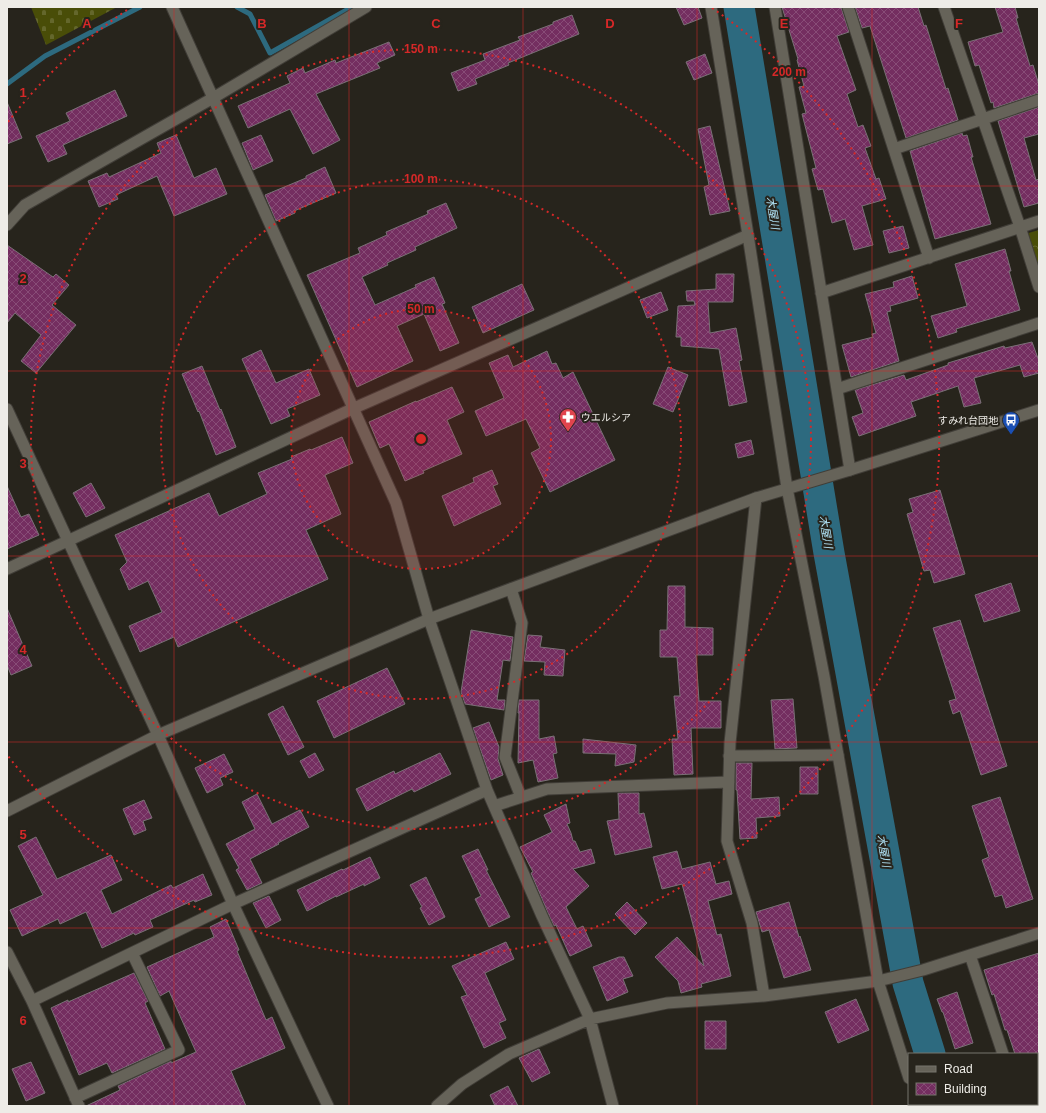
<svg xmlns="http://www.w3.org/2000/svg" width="1046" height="1113" viewBox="0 0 1046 1113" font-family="Arial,'Noto Sans JP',sans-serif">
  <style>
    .cemetery { fill: url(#cemetery-stones) }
    .park { fill: url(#park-crowns) }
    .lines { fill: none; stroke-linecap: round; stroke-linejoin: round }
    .stream { stroke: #2d6a7f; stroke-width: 5 }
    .river { stroke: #2d6a7f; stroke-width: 31 }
    .building { fill: url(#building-cross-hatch); stroke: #7a7076 }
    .minor-casing { stroke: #413e38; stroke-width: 13 }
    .tertiary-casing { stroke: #413e38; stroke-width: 13 }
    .minor { stroke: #666359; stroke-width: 11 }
    .tertiary { stroke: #666359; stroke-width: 11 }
    .grid { fill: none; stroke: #d62828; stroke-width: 1; stroke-opacity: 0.55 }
    .ring { fill: none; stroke: #d62828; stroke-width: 2; stroke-dasharray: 2 4 }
    .labels { text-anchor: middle; stroke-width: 4; stroke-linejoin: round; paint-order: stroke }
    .poi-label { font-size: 10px; fill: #eeece7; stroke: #27241c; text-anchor: start }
    .water-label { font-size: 11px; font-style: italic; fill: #b3e6fa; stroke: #27241c }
    .grid-label { font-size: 13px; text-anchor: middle; font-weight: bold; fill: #d62828; stroke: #27241c; stroke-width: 4; stroke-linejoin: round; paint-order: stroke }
    .centre { fill: #d62828; stroke: #27241c; stroke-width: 2 }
    .ring-label { font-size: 12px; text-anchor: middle; font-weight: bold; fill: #d62828; stroke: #27241c; stroke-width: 4; stroke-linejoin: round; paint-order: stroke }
  </style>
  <defs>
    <pattern id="cemetery-stones" width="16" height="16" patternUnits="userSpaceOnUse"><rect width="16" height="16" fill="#494d08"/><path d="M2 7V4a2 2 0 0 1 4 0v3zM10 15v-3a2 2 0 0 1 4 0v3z" fill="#64672c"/></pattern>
    <pattern id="park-crowns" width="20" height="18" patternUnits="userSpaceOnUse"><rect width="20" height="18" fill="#494d08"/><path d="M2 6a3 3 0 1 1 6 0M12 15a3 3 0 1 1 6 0" fill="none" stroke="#64672c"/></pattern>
    <pattern id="building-cross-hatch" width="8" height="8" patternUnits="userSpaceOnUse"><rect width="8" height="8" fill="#742e60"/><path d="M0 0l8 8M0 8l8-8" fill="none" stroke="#884c77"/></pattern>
  </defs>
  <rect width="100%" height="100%" fill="#27241c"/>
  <path class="cemetery" d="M31 7H117L46 45Z"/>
  <path class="park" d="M1039 230V275L1025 234Z"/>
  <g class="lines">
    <path class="stream" d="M237 7 250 14 270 53 352 7
      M7 84 45 56 140 7"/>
    <path class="river" d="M739 7 829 553 908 983 930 1054
      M946 1104 947 1106"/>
  </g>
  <path class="building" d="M676 7H698L702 18 684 25Z
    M782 7H841L849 32 837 36 856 90 847 94 858 127 863 125 871 146 865 148 876 179 879 178 886 199 862 206 873 245 854 250 845 219 832 223 823 189 818 190 812 169 816 168 802 114 806 113 799 87 804 86 797 60 798 59Z
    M855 7H918L924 26 926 25 946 89 948 88 958 120 906 138 870 26 862 28Z
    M995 7H1015L1018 18H1016L1030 66 1033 65 1039 85V93L994 108 993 102 991 103 979 65 975 66 968 42 1003 32Z
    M572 15 579 34 508 63 509 65 475 79 477 84 458 91 451 73 485 60 483 54 520 40 518 37 553 24V22Z
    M389 42 395 55 377 63 380 68 316 94 340 140 313 154 290 109 248 128 238 106 290 83 287 76 303 68 305 73 335 60 336 63Z
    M705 54 712 73 694 80 686 62Z
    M115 90 127 116 63 145 67 154 48 162 36 136 70 121 66 113Z
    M7 102 22 138 7 144Z
    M1039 107V134L1024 138 1036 180 1039 179V203L1024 207 998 121Z
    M710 126 730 211 710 215 704 187 709 185 698 129Z
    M962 133 963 136 967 135 973 157H971L991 224 935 239 910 151Z
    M176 135 194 178 216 168 227 194 174 216 157 176 116 195 118 199 99 207 88 181 107 173 109 177 161 153 157 143Z
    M261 135 273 161 253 170 242 143Z
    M325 167 336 193 294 211 295 213 276 221 265 195 306 178V176Z
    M446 203 457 228 415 247 416 250 387 263 388 265 362 277 375 305 416 287 415 285 434 277 445 303 442 304 459 343 440 351 424 314 397 326 413 361 357 387 307 275 360 253 358 248 387 235 386 232 428 214 427 211Z
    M903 226 909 248 889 253 883 231Z
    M7 245 53 277 56 274 69 285 52 305 76 325 36 373 21 361 41 335 15 313 7 323Z
    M1005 249 1011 271H1009L1020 310 956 329 957 332 938 338 931 316 967 306 955 264Z
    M716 274H734L733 302H708L710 333 736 328 742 360 739 361 747 402 729 406 719 349 681 346V337H676L678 306 695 305 694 301H687L686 291 716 289Z
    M912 276 918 298 890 306 891 311 887 312 899 361 851 377 842 345 873 337 872 334 876 333 865 294 894 287 893 282Z
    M522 284 534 310 483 333 472 307Z
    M661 292 668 310 647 318 640 300Z
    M1032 342 1039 361V373L1024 377 1020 365 974 378 981 403 964 407 958 386 911 402 916 416 859 436 852 417 863 413 855 390 904 375 906 380 948 365V363L1004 346 1005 348Z
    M261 350 276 383 309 369 320 395 287 409 290 416 271 424 242 359Z
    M547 351 552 364 556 363 563 378 573 372 615 460 550 492 531 453 540 448 526 419 486 436 475 411 504 398 489 363 508 355 513 367Z
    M202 366 220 410 221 409 236 447 216 455 199 411 198 412 182 374Z
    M668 367 688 375 673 412 653 404Z
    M452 387 464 412 447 420 462 454 423 471 424 473 405 481 389 444 380 448 369 422 416 401V402Z
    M342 437 353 463 325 475 341 514 306 530 328 579 178 647 174 637 140 652 129 626 162 612 148 581 129 590 120 569 127 562 115 535 209 493 219 516 267 494 258 473 292 459 291 457 310 449 311 450Z
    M751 440 754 454 738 458 735 444Z
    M492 470 498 484 493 486 501 504 454 526 442 496 474 482 473 478Z
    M91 483 105 508 86 517 73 493Z
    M7 486 21 517 29 514 39 535 7 549Z
    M940 490 965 574 934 583 930 570 924 571 907 514 913 512 909 499Z
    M1011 583 1020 611 984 622 975 595Z
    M668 586H685V627L713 628V655H696L699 701H721V728H691L693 774 674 775 672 739H678L674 696H680L677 657H660V630H667Z
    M7 608 32 666 11 675 7 665Z
    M960 620 1007 766 981 775 960 711 953 714 949 701 956 699 933 628Z
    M471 630 513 637 510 661 503 660 497 700H505L504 710 465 704 461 692Z
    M528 635 542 636 540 647 565 650 563 676 544 675 545 662 524 661Z
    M387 668 405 704 334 738 317 701Z
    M793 699 797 748 775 749 771 700Z
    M519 700H539V739L554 736 557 753 553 754 558 778 538 782 533 760 518 763 519 713H518Z
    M283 706 304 747 288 755 268 714Z
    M489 722 499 747 498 759 503 775 491 780 473 728Z
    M583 739 636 745 634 762 615 766 616 754 583 753Z
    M315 753 324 770 309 778 300 761Z
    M440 753 451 774 414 792 412 789 367 811 356 789 394 771 395 774Z
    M224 754 233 772 220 778 223 785 207 793 195 768Z
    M736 763H752L751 799 779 797 780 816 756 818 757 838 740 839 737 790H736Z
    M800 767H818V794H800Z
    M618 793H639V814L644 813 652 847 615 855 607 821 619 819Z
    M257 794 272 824 300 810 309 827 278 843 279 844 250 859 262 883 247 890 236 870 239 868 226 844 255 829 242 802Z
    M1000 797 1033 899 1006 908 1002 895 995 897 982 860 989 857 972 806Z
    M144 800 152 818 143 821 146 830 134 835 123 809Z
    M566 804 570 823 567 824 571 833 573 841H575L580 852 591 849 595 863 573 869 589 886 566 907 577 929 583 926 592 946 570 956 556 925 554 926 548 913 531 873 533 872 520 847 552 832 544 815Z
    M36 837 57 879 111 855 122 880 101 890 112 914 171 885 173 888 203 874 212 895 195 902 194 900 150 920 153 927 135 935 134 933 102 948 86 912 60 924 58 919 22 936 10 910 43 895 18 846Z
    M478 849 488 870H486L510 917 489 927 475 899 481 896 462 856Z
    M677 851 682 869 710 862 716 884 729 881 732 894 708 901 717 935 721 934 731 976 701 984 702 987 681 993 678 981 655 957 677 937 704 966 682 884 662 889 653 857Z
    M370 857 380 878 364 886V884L336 897V896L307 911 297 890 342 869 343 870Z
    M426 877 445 917 429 925 420 908 422 907 410 885Z
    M269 896 281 920 266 928 253 903Z
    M627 902 647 923 635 935 615 914Z
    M789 902 799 937 800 936 811 970 784 978 769 930 762 932 756 912Z
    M226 919 239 950 237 951 266 1020 272 1017 285 1048 231 1071 246 1106H86L120 1090 118 1086 171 1061V1063L196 1052 169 991 160 996 147 967 214 937 210 927Z
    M506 942 514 959 485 973 506 1020 499 1023 506 1038 484 1048 461 997 467 995 452 966Z
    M1039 953V1054H1015L1007 1030H1005L994 994 992 995 984 970Z
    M619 957H624L633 976 623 979 628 992 607 1001 593 967Z
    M134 973 148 1001 145 1003 165 1049 112 1073 107 1063 79 1075 51 1008 68 1000V1002Z
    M957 992 973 1043 955 1049 943 1012H942L937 999Z
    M856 999 869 1030 838 1043 825 1012Z
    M705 1021H726V1049H705Z
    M539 1049 550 1073 532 1082 519 1058Z
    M31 1062 45 1093 26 1101 12 1069Z
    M508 1086 518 1106H495L490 1095Z"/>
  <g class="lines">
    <g class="minor-casing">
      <path id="minor" d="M172 7 396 503 429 619 487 790 542 916 590 1019 613 1106
        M775 7 850 470
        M848 7 929 258
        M944 7 1020 227 1039 287
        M894 149 1039 100
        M7 225 25 205 213 98 366 7
        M821 293 1039 221
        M837 389 1039 323
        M7 409 158 735 233 904 328 1106
        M756 498 730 743 727 841 752 923 764 996
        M7 569 352 409 748 235
        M511 589 522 623 505 757 521 797
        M729 756 838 755
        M494 806 547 789 729 782
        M7 952 32 1001 79 1106
        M970 955 1003 1054
        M32 1001 233 904 487 790
        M75 1098 179 1050 132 953
        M1019 1104 1020 1106
        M437 1106 462 1084 509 1054 590 1019 667 1003 764 996 878 981 923 970 1039 933"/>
    </g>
    <g class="tertiary-casing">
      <path id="tertiary" d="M711 7 748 235 787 488 824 676 878 981 909 1078
        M7 811 158 735 429 619 756 498 850 470 1039 410
        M917 1104 918 1106"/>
    </g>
    <use href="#minor" class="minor"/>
    <use href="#tertiary" class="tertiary"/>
  </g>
  <path class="grid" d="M174 7V1106M349 7V1106M523 7V1106M697 7V1106M872 7V1106M7 186H1039M7 371H1039M7 556H1039M7 742H1039M7 928H1039"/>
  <circle cx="421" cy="439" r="130" fill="#d62828" fill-opacity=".12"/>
  <g class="ring">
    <circle cx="421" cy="439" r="130"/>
    <circle cx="421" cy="439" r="260"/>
    <circle cx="421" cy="439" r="390"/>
    <path d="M8 122A520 520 0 0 1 130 8M712 8A520 520 0 1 1 8 756"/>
  </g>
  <defs>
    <g id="pharmacy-pin" transform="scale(0.9)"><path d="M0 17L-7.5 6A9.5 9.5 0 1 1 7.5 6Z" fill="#e0444e" stroke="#27241c"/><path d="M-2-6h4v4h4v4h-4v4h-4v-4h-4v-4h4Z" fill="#fff"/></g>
    <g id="bus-pin" transform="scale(0.9)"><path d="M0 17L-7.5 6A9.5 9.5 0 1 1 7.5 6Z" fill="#1a4fb4" stroke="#27241c"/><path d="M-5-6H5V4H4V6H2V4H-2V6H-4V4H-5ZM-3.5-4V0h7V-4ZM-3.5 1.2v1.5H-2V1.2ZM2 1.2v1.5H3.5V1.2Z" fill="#fff"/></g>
  </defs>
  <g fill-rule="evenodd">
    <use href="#pharmacy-pin" x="568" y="417"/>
    <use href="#bus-pin" x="1011" y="420"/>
  </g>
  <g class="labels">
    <g class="poi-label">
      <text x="581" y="421">ウエルシア</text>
      <text x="998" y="424" text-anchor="end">すみれ台団地</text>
    </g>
    <g class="water-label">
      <text transform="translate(773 213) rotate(81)" y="4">木屋川</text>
      <text transform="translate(826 532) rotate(81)" y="4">木屋川</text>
      <text transform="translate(884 851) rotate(80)" y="4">木屋川</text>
    </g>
  </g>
  <g class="grid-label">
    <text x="87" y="28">A</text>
    <text x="262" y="28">B</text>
    <text x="436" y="28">C</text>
    <text x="610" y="28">D</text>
    <text x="784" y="28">E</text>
    <text x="959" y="28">F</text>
    <text x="23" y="97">1</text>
    <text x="23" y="283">2</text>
    <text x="23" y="468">3</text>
    <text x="23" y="654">4</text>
    <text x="23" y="839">5</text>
    <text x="23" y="1025">6</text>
  </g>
  <circle cx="421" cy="439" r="6" class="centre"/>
  <g class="ring-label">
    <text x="421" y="53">150 m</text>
    <text x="789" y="76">200 m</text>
    <text x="421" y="183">100 m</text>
    <text x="421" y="313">50 m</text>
  </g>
  <rect width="1046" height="1113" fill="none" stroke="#eeece7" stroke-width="16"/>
  <rect x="908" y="1053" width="130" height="52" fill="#27241c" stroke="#77746d"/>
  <rect x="916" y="1066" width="20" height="6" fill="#666359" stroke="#77746d"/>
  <text x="944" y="1073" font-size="12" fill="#eeece7">Road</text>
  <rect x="916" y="1083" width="20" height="12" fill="url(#building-cross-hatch)" stroke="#77746d"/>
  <text x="944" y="1093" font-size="12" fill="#eeece7">Building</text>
</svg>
